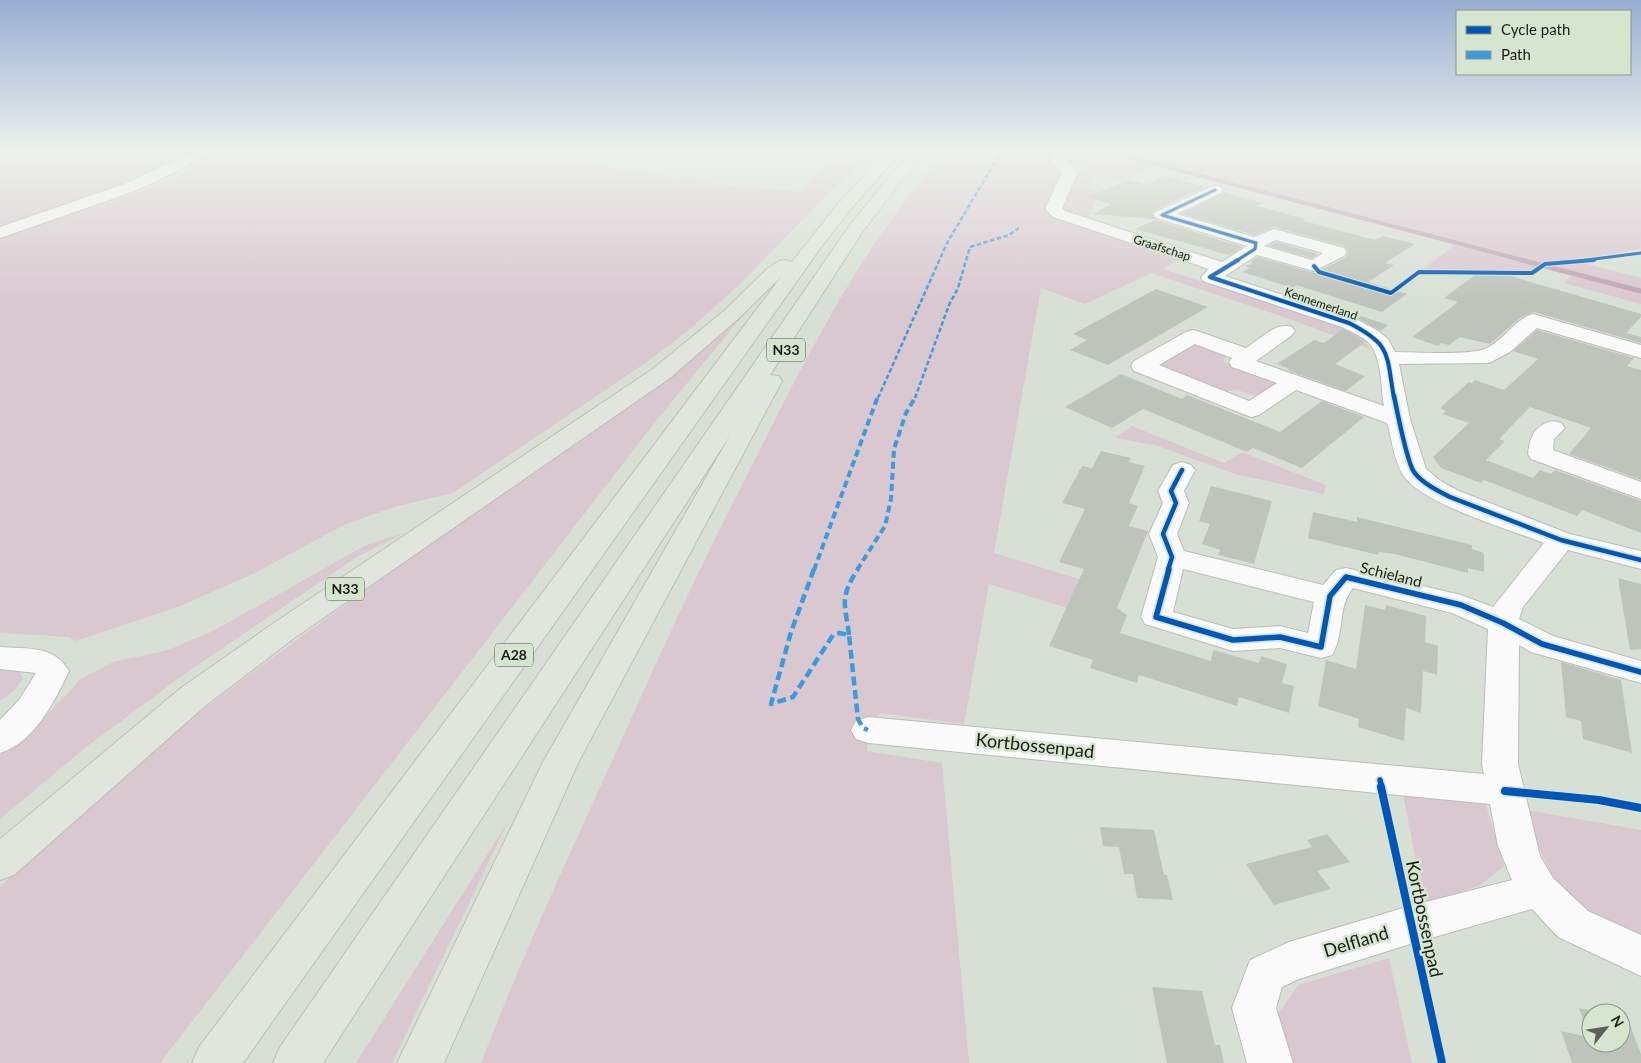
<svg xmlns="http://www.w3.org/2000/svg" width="1641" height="1063" viewBox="0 0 1641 1063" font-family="Lato,sans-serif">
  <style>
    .green { fill: #dac8d1 }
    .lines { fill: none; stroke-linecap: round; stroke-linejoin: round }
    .stream-far1 { stroke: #c1a4b4; stroke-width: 4 }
    .stream { stroke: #c1a4b4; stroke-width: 5 }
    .building { fill: #bec4bb }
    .minor-casing { stroke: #b8beb6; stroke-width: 2 }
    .highway-casing { stroke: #babeb8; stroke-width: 2 }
    .minor { fill: #f9faf9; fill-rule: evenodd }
    .highway { fill: #e0e6dd; fill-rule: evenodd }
    .quiet-far2 { stroke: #3b9bdf; stroke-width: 2.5; stroke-dasharray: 4.5 2.5; stroke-linecap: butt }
    .quiet-far1 { stroke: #3b9bdf; stroke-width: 4; stroke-dasharray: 7 4; stroke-linecap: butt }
    .quiet { stroke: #3b9bdf; stroke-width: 4.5; stroke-dasharray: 9 4.5; stroke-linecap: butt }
    .cycleway-far4-casing { stroke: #d6e5d0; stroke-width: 5 }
    .cycleway-far3-casing { stroke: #d6e5d0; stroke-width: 6 }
    .cycleway-far2-casing { stroke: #d6e5d0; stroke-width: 8 }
    .cycleway-far1-casing { stroke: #d6e5d0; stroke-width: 9 }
    .cycleway-casing { stroke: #d6e5d0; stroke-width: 11 }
    .cycleway-far4 { stroke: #0057b8; stroke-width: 3 }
    .cycleway-far3 { stroke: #0057b8; stroke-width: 4 }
    .cycleway-far2 { stroke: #0057b8; stroke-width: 4.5 }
    .cycleway-far1 { stroke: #0057b8; stroke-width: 5.5 }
    .cycleway { stroke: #0057b8; stroke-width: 8 }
    .labels { text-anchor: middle; stroke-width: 5; stroke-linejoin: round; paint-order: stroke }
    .far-street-label { font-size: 12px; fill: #171c15; stroke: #d6e5d0 }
    .shield { fill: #d6e5d0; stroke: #50584d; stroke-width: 1 }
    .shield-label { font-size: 14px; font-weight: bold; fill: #171c15 }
    .street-label { font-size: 15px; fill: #171c15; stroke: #d6e5d0 }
    .near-street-label { font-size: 18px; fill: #171c15; stroke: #d6e5d0 }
  </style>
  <rect width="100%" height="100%" fill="#d8e0d5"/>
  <path class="green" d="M0 152H195L164 172 0 227Z
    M216 152H505L738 187 800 192 840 152H872L835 187 739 285 689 330 647 362 453 493 394 507 344 525 255 573 178 607 76 641 69 637 0 633V237L137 193 182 174Z
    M946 152H1046L1064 170 1050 208 1182 257 1163 269 1342 327 1361 336 1370 349 1278 315 1151 273 1085 304 1041 288 994 553 1122 592 1113 622 989 584 964 724 880 713 868 735 867 751 942 763 969 1063H481C519 964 564 866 608 770 651 674 694 578 742 485 799 372 860 245 946 152Z
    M1066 152H1641V249L1553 264H1587L1641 278V304L1564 283 1571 276 1538 267 1531 272H1419L1455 245 1156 166 1121 180 1094 173 1088 188 1096 190 1098 194 1087 222 1063 211 1076 170 1085 169Z
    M754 302 656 421 160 1063H0V887C114 768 251 673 384 577 508 487 631 395 754 302Z
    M1203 343 1227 354 1223 362 1280 383 1258 397 1237 390 1220 392 1160 367C1167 354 1188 344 1203 343Z
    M1132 426 1224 463 1242 452 1326 485 1324 494 1235 474 1155 445 1114 438Z
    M404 533 357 557 183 675 85 748 0 819V755L41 721 81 679 113 662 168 650 213 631 366 545Z
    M0 669 19 670 23 679 14 691 0 701Z
    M1403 794 1485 801 1504 866 1479 886 1424 903Z
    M1527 810 1641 830V939L1582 913 1555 882 1537 843Z
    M509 820 392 1063H356Z
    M1389 958 1412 1063H1289L1276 1017 1298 985Z"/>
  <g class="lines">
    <path class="stream-far1" d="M1110 152 1526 261"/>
    <path class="stream" d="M1521 260 1641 291"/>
  </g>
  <path class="building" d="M1165 176 1205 187 1155 210 1152 214 1155 219 1093 214 1111 204 1087 197 1130 180 1147 185Z
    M1224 192 1263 203 1257 206 1306 219 1302 221 1308 222 1375 240 1383 236 1415 244 1385 263 1394 265 1368 282 1407 294 1382 312 1296 285 1293 288 1242 272 1250 268 1245 266 1253 263 1250 262 1257 257 1315 273 1345 258 1349 252 1344 246 1274 227 1254 235 1182 214Z
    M1155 220 1243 247 1229 255 1135 229Z
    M1276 242 1318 254 1312 258 1269 246Z
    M1475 275H1507L1641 314V317L1626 333 1641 337V343L1534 312 1520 318 1490 344 1460 337 1449 345 1441 343 1438 346 1412 337 1458 302 1444 298Z
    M1156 289 1208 307 1108 365 1070 350 1087 340 1073 334Z
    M1361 316 1388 325 1381 331 1358 318Z
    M1343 329 1365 342 1335 364 1365 376 1346 391 1287 370 1290 369 1277 364 1314 340 1324 343Z
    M1537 330 1634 358 1627 366 1641 370V480L1569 454 1591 428 1530 407 1499 439 1505 441 1486 460 1533 478 1540 470 1551 474 1555 470 1641 501V533L1582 510 1577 516 1484 480 1481 483 1441 468 1433 457 1469 423 1442 414 1446 411 1440 408 1469 382 1472 383 1475 380 1504 390 1538 359 1513 351Z
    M1121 374 1182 399 1187 395 1280 432 1322 401 1364 417 1302 468 1253 448 1247 452 1143 409 1112 428 1065 407Z
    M1101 451 1131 458 1129 462 1145 466 1129 503 1138 506 1129 526 1148 531 1117 608 1127 615 1120 633 1211 661 1213 650 1259 663 1261 656 1287 664 1282 683 1294 686 1289 713 1239 697 1237 706 1139 675 1137 683 1090 668 1093 660 1049 646 1084 569 1059 562 1085 509 1062 503 1082 466 1092 468Z
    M1211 486 1272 501 1254 564 1218 555 1220 550 1202 544 1210 524 1199 521Z
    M1313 512 1357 522V517L1472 545V549L1484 553V572L1468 568V573L1395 554 1379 552 1378 555 1308 538Z
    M1618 578 1641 584V649L1630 650Z
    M1365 605 1385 610 1386 605 1426 616 1425 642 1438 646 1437 675 1423 671 1421 713 1406 708 1404 741 1358 727 1359 719 1318 706 1326 660 1356 669Z
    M1561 662 1621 680 1632 753 1583 739 1581 721 1566 717Z
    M1100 827 1154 830 1164 875H1167L1173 900 1137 898 1133 874H1124L1119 847 1103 846Z
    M1327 834 1350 862 1317 871 1331 889 1274 905 1246 864 1312 847 1307 840Z
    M1152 987 1202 991 1215 1045H1220L1224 1063H1167Z
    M1579 1008 1606 1013H1591V1043H1621V1016L1627 1017 1641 1054V1063H1572L1561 1031 1589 1037Z"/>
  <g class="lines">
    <g class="minor-casing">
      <path id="minor" d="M192 152H210L184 168 135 191 0 238V227L124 184Z
        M1045 152H1060L1072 164 1078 173 1062 208 1065 211 1222 262 1247 246 1156 218 1154 215 1156 212 1215 185 1221 187 1223 190 1221 193 1177 214 1254 237 1274 229 1344 248 1347 252 1344 256 1314 271 1257 255 1225 276 1356 319 1377 330 1388 339 1395 352C1416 352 1471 356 1487 348 1504 340 1516 318 1533 314L1641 345V358L1537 328 1510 352 1489 363 1399 364 1410 419 1426 469 1442 482 1459 491 1570 534 1641 551V569L1568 550 1523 607 1519 619 1553 636 1641 661V683L1531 652 1519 645 1518 764 1540 856 1553 878 1588 911 1641 935V976L1558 937 1532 909 1410 944 1299 979 1282 987 1276 1008 1293 1063H1247L1232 1008 1250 960 1289 942 1410 906 1512 880 1498 846 1490 804 868 743 856 739 851 730 856 721 868 717 1484 774 1482 764 1488 629 1452 613 1353 588C1337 607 1345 634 1332 655L1321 658 1280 648 1233 651 1145 624 1141 617 1158 557 1149 534 1163 503 1158 491 1173 465 1182 462 1191 465 1195 470 1184 491 1189 503 1177 534 1184 551 1323 585 1336 570 1346 568 1461 595 1493 607 1544 543C1509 529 1423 505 1403 475 1394 461 1392 439 1387 423L1296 390 1259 415 1251 417 1134 371 1131 366 1134 361 1186 332 1193 330 1200 332 1246 348C1260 339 1275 322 1292 327L1295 331 1292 335 1256 361 1384 406C1381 388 1382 363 1372 347 1366 337 1351 332 1342 327L1203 281 1201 277 1209 269 1053 217 1045 209 1062 173ZM1276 240 1323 253 1312 260 1264 246ZM1195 344 1232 358 1229 362 1232 367 1277 383 1249 401 1159 365ZM1183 569 1314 602 1308 633 1280 626 1233 629 1173 612Z
        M1553 421 1561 423 1565 428 1554 439 1553 450 1641 482V499L1531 459 1528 454C1530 437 1534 425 1553 421Z
        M0 647C27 649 54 645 69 671 55 701 34 743 0 753V720L19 700 36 673 0 669Z"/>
    </g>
    <g class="highway-casing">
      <path id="highway" d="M886 152H901L849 211 819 250 243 1063H192L199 1047 781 277 739 318 670 378 293 639 205 706 14 875 0 880V839L181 688 271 625 654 368 725 310 767 269 779 261 785 260 792 262 837 205Z
        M912 152H927L904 177 863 231 770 375 779 376 782 381 578 763 444 1063H397L543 762 731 434 323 1063H273L280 1047 850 225 894 171Z"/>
    </g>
    <use href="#minor" class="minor"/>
    <use href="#highway" class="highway"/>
    <path class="quiet-far2" d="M878 398 947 243 1001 152
      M915 398 949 305 958 288 970 247 1009 235 1019 228"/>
    <path class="quiet-far1" d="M814 570 878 396
      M857 570 885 526 891 499 894 449 906 413 916 396"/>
    <path class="quiet" d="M814 569 791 632 771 704 793 697 833 635 839 633 849 635 858 719 863 728 868 730
      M849 635C845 603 839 598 858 569"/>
    <g class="cycleway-far4-casing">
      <path id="cycleway-far4" d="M1215 190 1162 215 1256 243 1255 249 1236 261
        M1579 261 1641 253"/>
    </g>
    <g class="cycleway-far3-casing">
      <path id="cycleway-far3" d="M1238 260 1210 277 1349 323C1392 345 1386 353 1394 398
        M1314 266 1319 272 1391 293 1419 272 1532 273 1545 264 1594 260"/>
    </g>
    <g class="cycleway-far2-casing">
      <path id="cycleway-far2" d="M1394 396C1397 411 1407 462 1414 472 1422 483 1438 491 1450 497L1561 540 1641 560
        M1168 570 1172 557 1163 534 1176 503 1171 491 1182 470"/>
    </g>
    <g class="cycleway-far1-casing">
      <path id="cycleway-far1" d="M1169 569 1156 617 1233 640 1280 637 1321 647 1330 596 1346 577 1461 605 1503 623 1542 644 1641 672
        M1380 780 1382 788"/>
    </g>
    <g class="cycleway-casing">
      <path id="cycleway" d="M1381 787 1442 1063
        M1505 791 1599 800 1641 808"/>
    </g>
    <use href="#cycleway-far4" class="cycleway-far4"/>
    <use href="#cycleway-far3" class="cycleway-far3"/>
    <use href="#cycleway-far2" class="cycleway-far2"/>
    <use href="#cycleway-far1" class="cycleway-far1"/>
    <use href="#cycleway" class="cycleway"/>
  </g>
  <linearGradient id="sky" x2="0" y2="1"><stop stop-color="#98aed3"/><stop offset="0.5" stop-color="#edf1ec"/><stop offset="1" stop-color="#edf1ec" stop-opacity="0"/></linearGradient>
  <rect width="1641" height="301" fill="url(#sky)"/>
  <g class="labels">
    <g class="far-street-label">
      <text transform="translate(1162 248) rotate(18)" y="4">Graafschap</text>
      <text transform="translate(1321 304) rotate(19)" y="4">Kennemerland</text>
    </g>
    <g class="shield">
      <rect x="767" y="338.5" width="38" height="23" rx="4"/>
      <rect x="326" y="577.5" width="38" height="23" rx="4"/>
      <rect x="495" y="643.5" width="38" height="23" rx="4"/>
    </g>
    <g class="shield-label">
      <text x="786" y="355">N33</text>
      <text x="345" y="594">N33</text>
      <text x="514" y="660">A28</text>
    </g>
    <g class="street-label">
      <text transform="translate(1391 575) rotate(14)" y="5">Schieland</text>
    </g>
    <g class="near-street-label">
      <text transform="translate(1035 746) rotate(6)" y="6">Kortbossenpad</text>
      <text transform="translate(1424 919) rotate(78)" y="6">Kortbossenpad</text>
      <text transform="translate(1356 942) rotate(-17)" y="6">Delfland</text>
    </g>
  </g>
  <rect x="1456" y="10" width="175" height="65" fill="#d6e5d0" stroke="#8a9585"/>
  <rect x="1466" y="26" width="25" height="8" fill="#0057b8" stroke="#8a9585"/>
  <text x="1501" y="35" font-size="15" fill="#171c15">Cycle path</text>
  <rect x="1466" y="51" width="25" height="8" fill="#3b9bdf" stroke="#8a9585"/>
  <text x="1501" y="60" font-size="15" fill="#171c15">Path</text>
  <g transform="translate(1606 1028) rotate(60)"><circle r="24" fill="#d6e5d0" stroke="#8a9585"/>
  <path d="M0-4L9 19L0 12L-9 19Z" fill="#5b6158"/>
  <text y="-8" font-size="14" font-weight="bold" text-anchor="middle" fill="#171c15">N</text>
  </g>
</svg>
